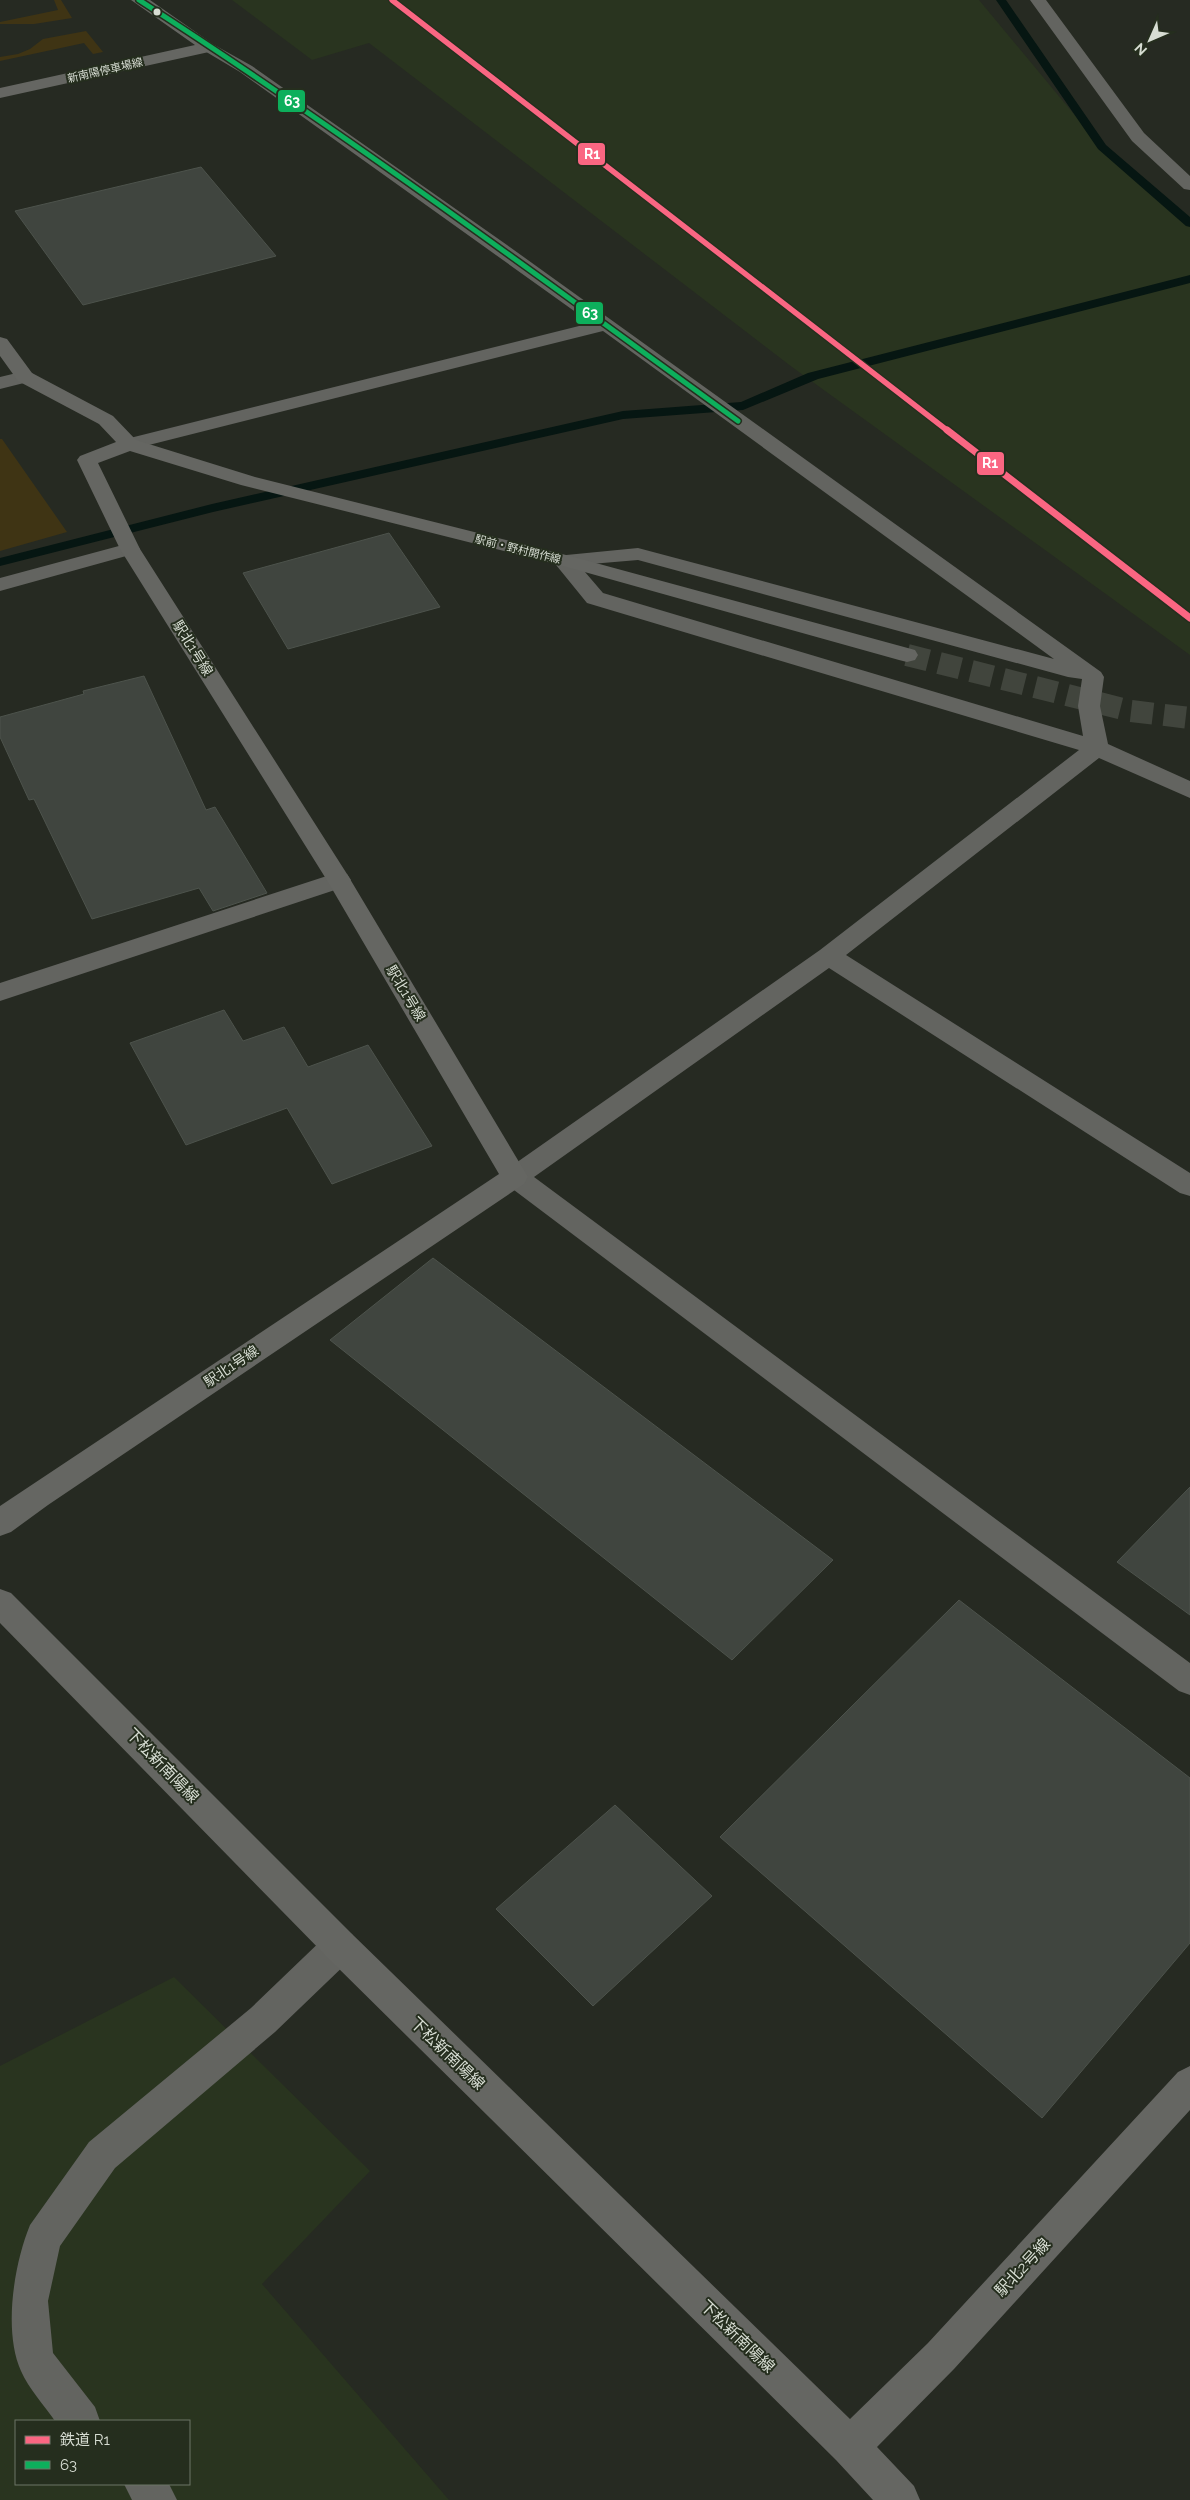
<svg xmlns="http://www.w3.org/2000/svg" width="1190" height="2500" viewBox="0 0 1190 2500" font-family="Raleway,'Noto Sans JP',sans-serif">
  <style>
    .built { fill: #29341f; fill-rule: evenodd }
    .green { fill: #3f3414 }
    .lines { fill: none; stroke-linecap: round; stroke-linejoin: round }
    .stream { fill: #061612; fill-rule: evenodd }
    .building { fill: #40453f; stroke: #4d534c }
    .secondary-tunnel { stroke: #41453d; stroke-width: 22; stroke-dasharray: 22 11; stroke-linecap: butt }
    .lane { fill: #636460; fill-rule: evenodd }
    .street { fill: #636460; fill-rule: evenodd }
    .secondary { fill: #656662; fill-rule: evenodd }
    .bus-1-casing { stroke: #252e1e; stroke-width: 8 }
    .bus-1 { stroke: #0daf5c; stroke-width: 5 }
    .rail-1-far1-casing { stroke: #252e1e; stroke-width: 8 }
    .rail-1-casing { stroke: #252e1e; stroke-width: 10 }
    .rail-1-far1 { stroke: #fa6682; stroke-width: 5.5 }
    .rail-1 { stroke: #fa6682; stroke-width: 7 }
    .bus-dot { fill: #d7ddd3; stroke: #252e1e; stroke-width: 2 }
    .labels { text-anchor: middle; stroke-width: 4; stroke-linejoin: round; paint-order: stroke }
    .far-street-label { font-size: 11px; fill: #d7ddd3; stroke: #252e1e }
    .street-label { font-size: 14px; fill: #d7ddd3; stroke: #252e1e }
    .near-street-label { font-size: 16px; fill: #d7ddd3; stroke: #252e1e }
    .line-badge { stroke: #252e1e; stroke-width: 2 }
    .badge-label { font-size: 14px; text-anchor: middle; font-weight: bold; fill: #fff }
  </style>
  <rect width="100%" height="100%" fill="#262a22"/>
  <path class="built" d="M232 0H979L1107 154 1190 217V655L792 367 369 43 312 60Z
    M174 1977 370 2171 262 2284 449 2500H0V2066ZM16 2421H189V2484H16Z"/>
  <path class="green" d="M54 0H61L72 18 34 24H0V22L58 10Z
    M86 31 103 52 93 54 84 43 0 61V57L18 54 30 49 43 39Z
    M0 439H2L67 532 0 551Z"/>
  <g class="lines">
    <path class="stream" d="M996 0H1006L1106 145 1190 217V227L1186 226 1098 149Z
      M1190 275V283L818 379 743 410 623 419 213 512 0 566V558L212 504 623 411 741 402 808 373Z"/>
  </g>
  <path class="building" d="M201 167 276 256 83 305 15 211Z
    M389 533 440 607 288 649 243 573Z
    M144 676 206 810 215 807 267 893 213 911 199 888 92 919 34 799 29 800 0 737V717L84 694 83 691Z
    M224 1010 243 1041 284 1027 308 1067 368 1045 432 1146 332 1184 287 1108 186 1145 130 1043Z
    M433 1258 833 1560 732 1660 330 1340Z
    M1190 1487V1615L1117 1562Z
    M959 1600 1190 1778V1943L1042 2118 720 1837Z
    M615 1805 712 1896 593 2006 496 1909Z"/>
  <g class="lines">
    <path class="secondary-tunnel" d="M907 655 1131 711 1190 718"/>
    <path class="lane" d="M340 1930 352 1934 357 1946 352 1958 275 2032 115 2168 60 2246 48 2301 53 2353 95 2407 100 2421H55C44 2405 29 2389 21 2371 3 2331 14 2264 30 2225L89 2142 251 2008 328 1934Z
      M124 2484H169L177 2500H132Z"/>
    <path class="street" d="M1030 0H1046L1144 133 1190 176V190L1184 189 1132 141Z
      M209 42 252 66 507 245 1101 672 1104 677 1100 706 1108 744 1190 781V798L1099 758 846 955 1190 1173V1196L1180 1193 829 968 534 1177 1190 1663V1695L1179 1691 506 1184 502 1177 506 1170 820 950 1079 750 587 603 552 560 556 556 638 548 1054 659 603 331 129 450 122 448 119 444 122 440 591 323 240 72 203 50 201 47ZM638 560 1068 677 1082 679 1078 706 1083 736 603 593 579 565Z
      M25 371 32 373 35 377 32 381 0 389V377Z
      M130 543 137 545 140 549 137 553 0 591V578Z
      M339 872 347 874 351 880 347 886 0 1001V983Z"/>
    <path class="secondary" d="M131 0H150L217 47 209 52 0 98V88L195 45Z
      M0 337 7 339 32 373 113 416 136 440 255 477 570 556 915 650 918 655 915 660 907 662 899 660 556 564 241 485 130 451 98 463 140 549 347 874 528 1177 524 1184 48 1505 11 1532 0 1536V1506L499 1174 328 882 120 549 77 460 80 456 116 442 99 424 18 381 0 356Z
      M0 1589 11 1593 352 1934 850 2419 928 2343 1178 2072 1190 2066V2110L954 2369 877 2447 914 2486 920 2500H873L836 2460 328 1958 0 1623Z"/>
    <g class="bus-1-casing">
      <path id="bus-1" d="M139 0C344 132 541 278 738 421"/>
    </g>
    <use href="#bus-1" class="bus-1"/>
    <g class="rail-1-far1-casing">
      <path id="rail-1-far1" d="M392 0 948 431"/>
    </g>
    <g class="rail-1-casing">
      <path id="rail-1" d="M947 430 1190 618"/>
    </g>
    <use href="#rail-1-far1" class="rail-1-far1"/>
    <use href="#rail-1" class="rail-1"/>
  </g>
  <circle class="bus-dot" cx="157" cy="12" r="4.5"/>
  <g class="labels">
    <g class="far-street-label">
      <text transform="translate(105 70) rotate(-13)" y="4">新南陽停車場線</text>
      <text transform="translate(518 549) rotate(14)" y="4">駅前・野村開作線</text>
    </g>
    <g class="street-label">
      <text transform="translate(193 648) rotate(58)" y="5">駅北1号線</text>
      <text transform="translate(406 993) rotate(59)" y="5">駅北1号線</text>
      <text transform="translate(231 1366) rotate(-34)" y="5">駅北1号線</text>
    </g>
    <g class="near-street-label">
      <text transform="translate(163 1765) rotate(46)" y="6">下松新南陽線</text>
      <text transform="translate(448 2053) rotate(44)" y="6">下松新南陽線</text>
      <text transform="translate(1022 2267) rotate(-47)" y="6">駅北2号線</text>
      <text transform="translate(738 2336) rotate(44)" y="6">下松新南陽線</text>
    </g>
  </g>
  <g class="line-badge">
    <rect x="277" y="89" width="29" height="24" rx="5" fill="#0daf5c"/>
    <rect x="577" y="142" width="29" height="24" rx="5" fill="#fa6682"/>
    <rect x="575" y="301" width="29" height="24" rx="5" fill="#0daf5c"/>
    <rect x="976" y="451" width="29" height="25" rx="5" fill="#fa6682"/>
  </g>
  <g class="badge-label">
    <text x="292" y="106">63</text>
    <text x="592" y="159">R1</text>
    <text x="590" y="318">63</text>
    <text x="990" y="468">R1</text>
  </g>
  <rect x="15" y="2420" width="175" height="65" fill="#252e1e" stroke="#6c7466"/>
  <rect x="25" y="2436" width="25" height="8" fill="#fa6682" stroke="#6c7466"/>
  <text x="60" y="2445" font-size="15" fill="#d7ddd3">鉄道 R1</text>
  <rect x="25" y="2461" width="25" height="8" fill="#0daf5c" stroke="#6c7466"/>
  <text x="60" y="2470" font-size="15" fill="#d7ddd3">63</text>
  <g transform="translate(1150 40) rotate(225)" stroke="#252e1e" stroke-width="4" paint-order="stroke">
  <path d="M0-4L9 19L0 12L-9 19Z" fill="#d7ddd3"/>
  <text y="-8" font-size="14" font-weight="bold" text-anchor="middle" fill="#d7ddd3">N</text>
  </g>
</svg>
